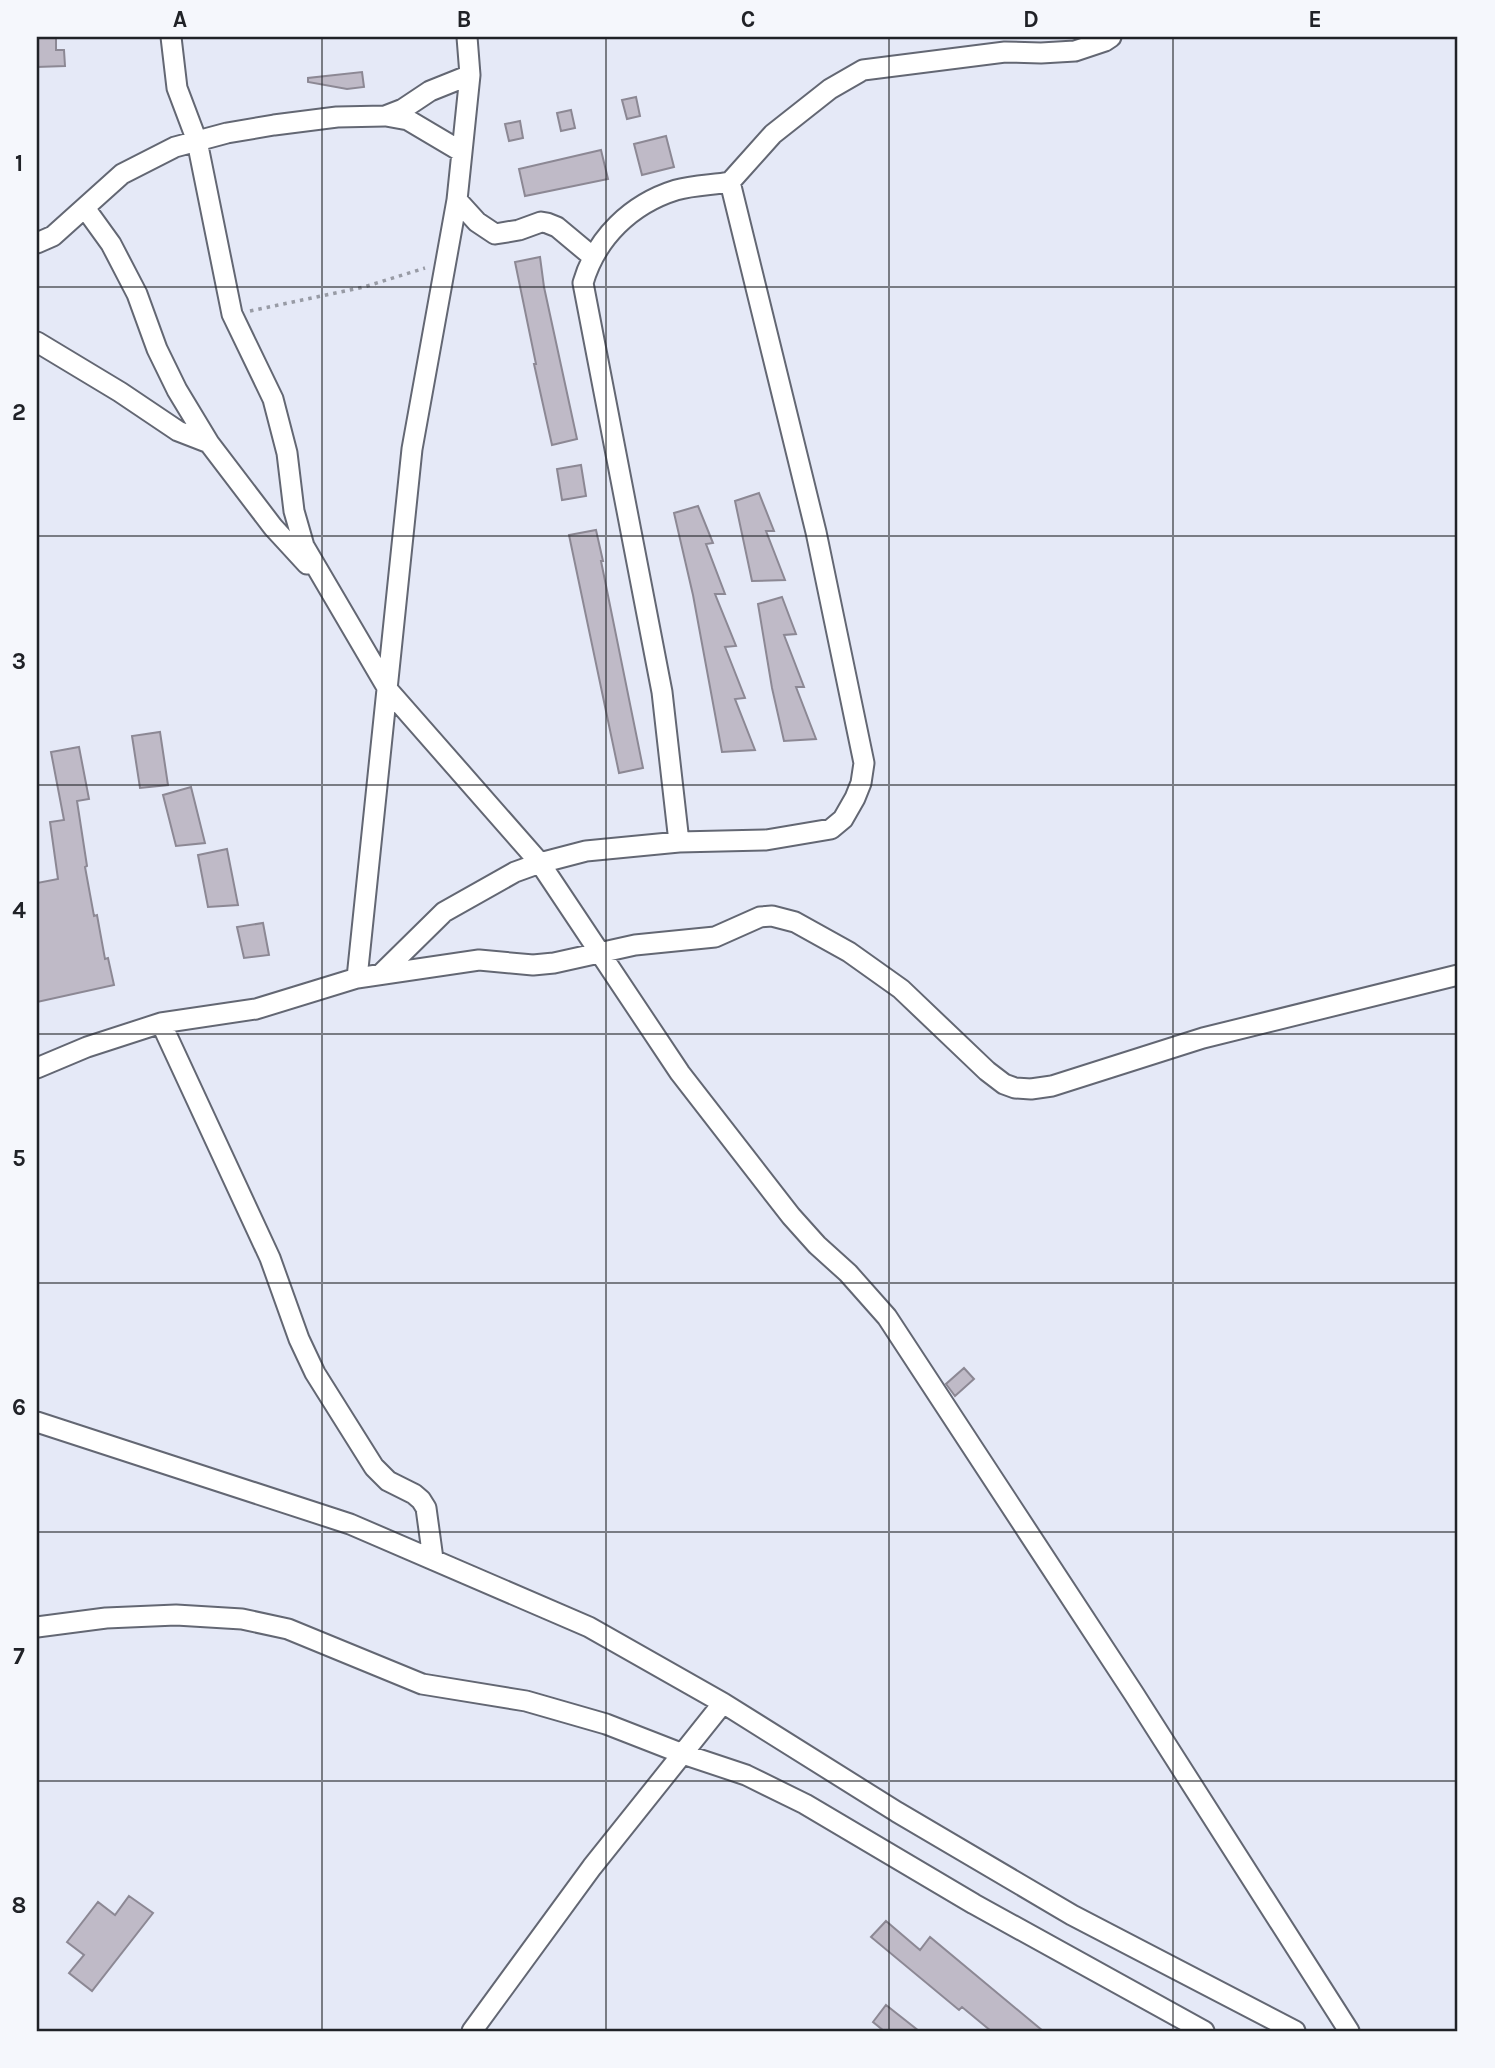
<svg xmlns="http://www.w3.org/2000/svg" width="1495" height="2068" viewBox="0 0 1495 2068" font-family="Karla,sans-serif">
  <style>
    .building { fill: #bfbac7; stroke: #8c8894; stroke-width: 2 }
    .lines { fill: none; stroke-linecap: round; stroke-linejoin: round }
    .street-casing { stroke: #636773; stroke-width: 23 }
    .path { stroke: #989ba5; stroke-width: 3.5; stroke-dasharray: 3.5 5; stroke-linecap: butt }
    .street { stroke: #fff; stroke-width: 19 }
    .grid { fill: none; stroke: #202227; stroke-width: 2; stroke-opacity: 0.55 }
    .neatline { fill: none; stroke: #202227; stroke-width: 2.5 }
    .grid-label { font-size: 23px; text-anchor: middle; font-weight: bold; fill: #202227 }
  </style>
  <rect width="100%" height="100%" fill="#e5e9f7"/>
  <path class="building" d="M37 37H56V50H64L65 66 37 67Z
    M362 72 364 87 347 89 308 82V78Z
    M636 97 640 116 627 119 622 100Z
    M571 110 575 128 561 131 557 113Z
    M520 121 523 138 509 141 505 124Z
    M666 136 674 167 642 175 634 144Z
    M601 150 608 179 525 196 519 169Z
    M540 257 544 287 577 439 552 445 534 364H536L515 262Z
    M581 465 586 496 562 500 557 469Z
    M759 493 774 531H766L785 580 752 581 735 501Z
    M698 506 713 543 706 544 725 594H715L736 646 725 647 745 698 735 699 755 750 722 752 693 595 674 513Z
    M596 530 603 561H601L643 768 619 773 569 535Z
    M782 597 796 634 784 635 804 687H796L816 739 784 741 772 688 758 604Z
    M160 732 168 785 140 788 132 736Z
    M79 747 89 799 77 801 87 866 85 867 94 916 97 915 105 959 108 958 114 985 37 1002V883L58 879 50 822 64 820 51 752Z
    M191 787 205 843 176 846 163 795Z
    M227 849 238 905 208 907 198 855Z
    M263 923 269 955 244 958 237 927Z
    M964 1368 974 1379 955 1396 946 1384Z
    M129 1896 153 1913 92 1991 69 1973 84 1955 67 1942 98 1902 115 1915Z
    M886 1921 920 1950 930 1937 1043 2031H991L962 2007 959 2010 871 1937Z
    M886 2005 919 2031H884L873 2022Z"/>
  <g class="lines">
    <g class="street-casing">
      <path id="street" d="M171 37 177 88 197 141 232 314 273 399 287 453 294 511 304 546 389 691 540 863 680 1073 791 1216 817 1245 848 1273 887 1317 1134 1694 1349 2031
        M386 116 408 120 462 152
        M457 200 477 222 495 234 519 230 541 222 547 223 557 227 593 257
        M85 208 111 244 137 294 157 349 177 390 209 443
        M37 243 53 236 122 174 175 147 227 133 274 125 337 117 385 116 403 109 430 91 470 75
        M37 342 120 392 178 431 209 443 273 527 307 564
        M679 842 662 692 583 283C596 238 631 204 676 190 693 185 713 185 730 182L773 134 830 89 863 70 1005 52 1041 53 1075 51 1105 41 1111 37
        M381 974 444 912 515 872 540 863 586 851 679 842 766 840 831 829 843 819 855 798 861 783 864 763 816 532 730 182
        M357 978 412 449 457 200 470 75 467 37
        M161 1023 270 1258 299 1339 315 1373 374 1467 388 1481 414 1494 421 1500 426 1508 433 1559
        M37 1068 87 1047 161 1023 256 1009 357 978 479 960 533 965 554 963 635 945 715 937 760 917 772 916 795 922 849 952 901 989 987 1071 1004 1084 1015 1088 1031 1089 1052 1086 1203 1038 1458 975
        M37 1422 350 1524 589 1627 723 1703 897 1812 1072 1915 1295 2031
        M37 1627 106 1618 176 1615 242 1619 288 1629 422 1684 526 1701 606 1724 683 1754 746 1775 805 1804 974 1904 1204 2031
        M472 2031 592 1867 723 1703"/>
    </g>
    <path class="path" d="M250 311 364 287 425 268"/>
    <use href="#street" class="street"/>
  </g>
  <path class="grid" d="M322 37V2031M606 37V2031M889 37V2031M1173 37V2031M37 287H1458M37 536H1458M37 785H1458M37 1034H1458M37 1283H1458M37 1532H1458M37 1781H1458"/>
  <rect width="1495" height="2068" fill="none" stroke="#f5f7fc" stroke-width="77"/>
  <rect x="38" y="38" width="1418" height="1992" class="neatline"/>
  <g class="grid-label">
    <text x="180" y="27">A</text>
    <text x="464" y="27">B</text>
    <text x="748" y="27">C</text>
    <text x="1031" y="27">D</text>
    <text x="1315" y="27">E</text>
    <text x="19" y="171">1</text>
    <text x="19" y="420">2</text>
    <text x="19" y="669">3</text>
    <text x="19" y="918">4</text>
    <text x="19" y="1166">5</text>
    <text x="19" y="1415">6</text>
    <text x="19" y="1664">7</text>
    <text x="19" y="1913">8</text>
  </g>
</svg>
